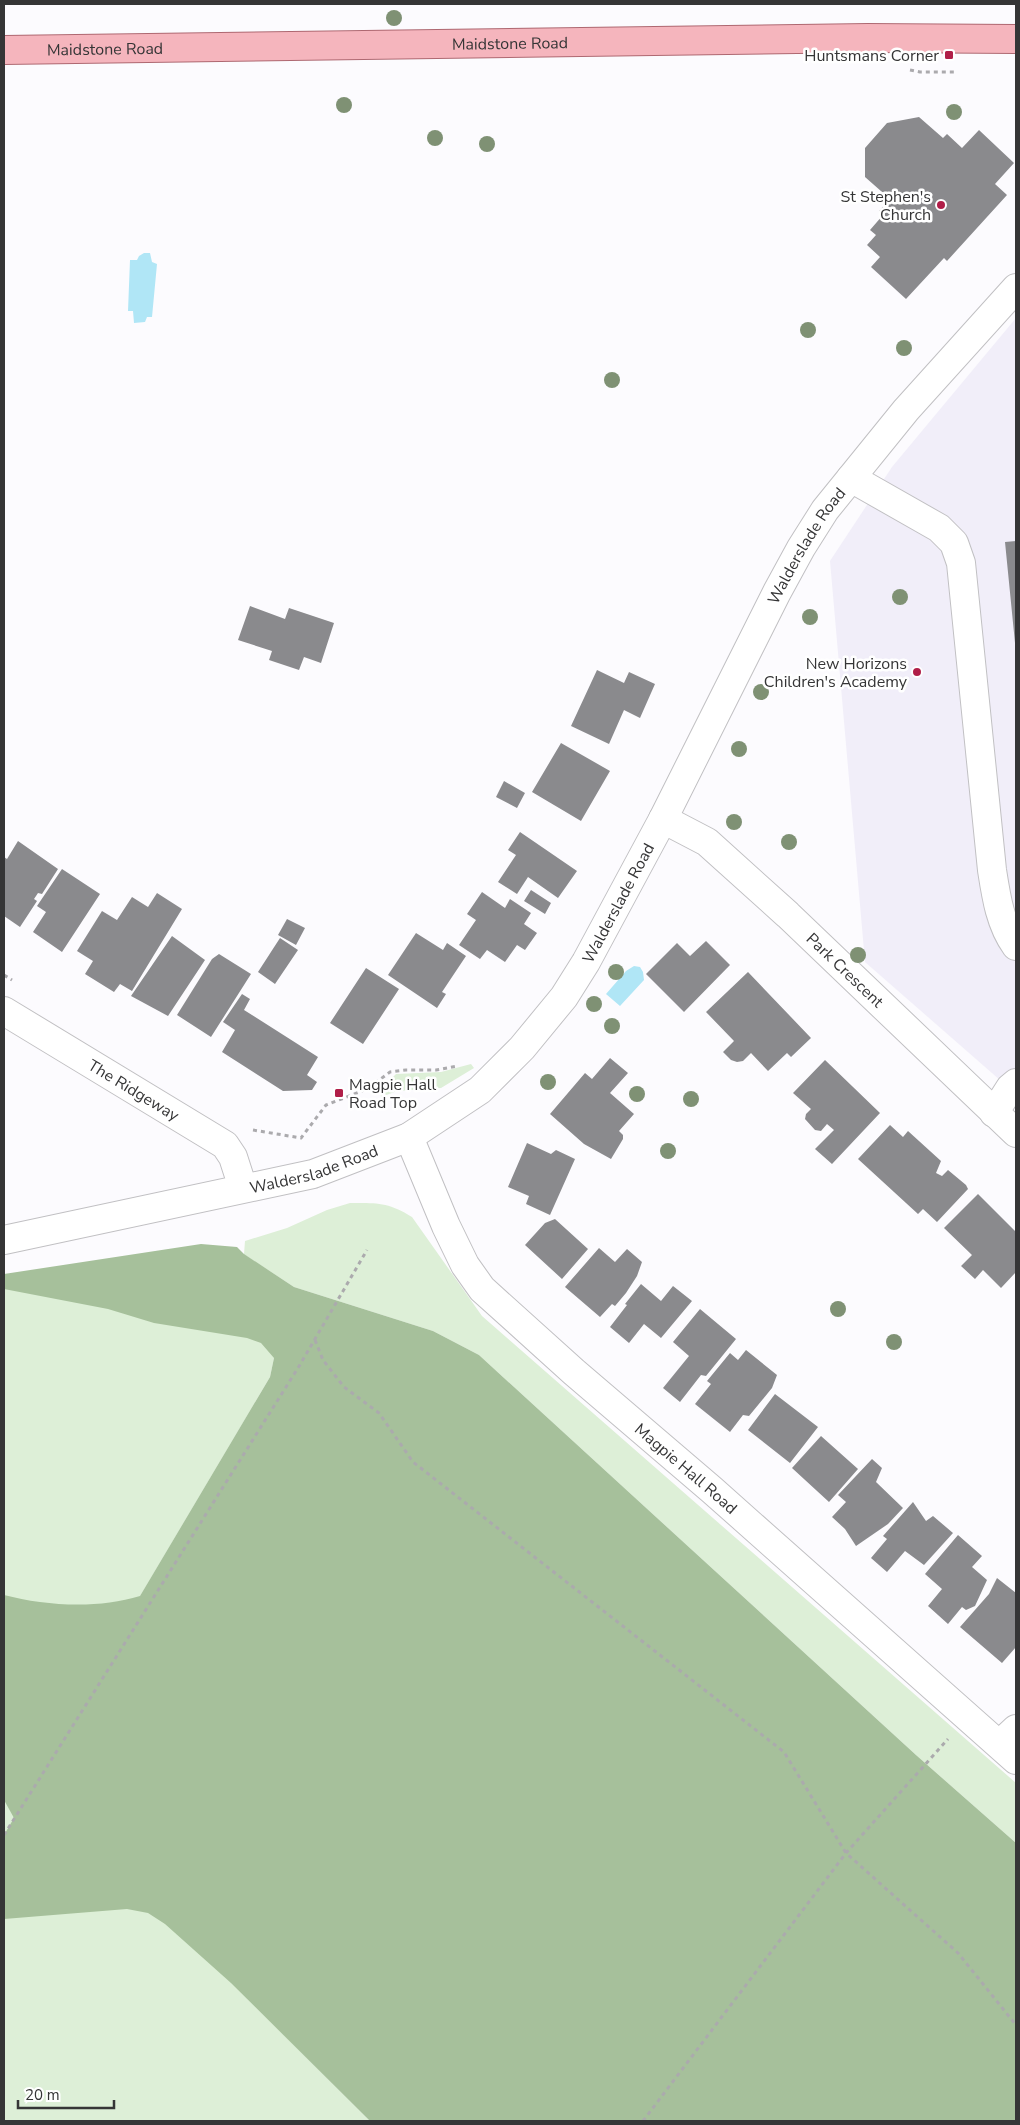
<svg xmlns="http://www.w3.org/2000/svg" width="1020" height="2125" viewBox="0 0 1020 2125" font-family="'Nunito Sans',sans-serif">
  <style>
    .built { fill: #f1eef9 }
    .green { fill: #ddefd7 }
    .forest { fill: #a6c09b }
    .water { fill: #b0e6f6 }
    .building { fill: #8a8a8d }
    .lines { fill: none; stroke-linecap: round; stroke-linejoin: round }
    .minor-casing { stroke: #c1c0c3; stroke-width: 30 }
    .major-casing { stroke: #ae6871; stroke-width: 30 }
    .path { stroke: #abaaad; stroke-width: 3; stroke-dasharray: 4 4; stroke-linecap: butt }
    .minor { stroke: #fff; stroke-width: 28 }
    .major { stroke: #f5b5bd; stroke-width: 28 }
    .tree { fill: #7f9174 }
    .poi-dot { fill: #b01e48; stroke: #fff; stroke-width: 2 }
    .labels { text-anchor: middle; stroke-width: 5; stroke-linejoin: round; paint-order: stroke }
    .street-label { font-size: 16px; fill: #353536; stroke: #fff }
    .poi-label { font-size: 16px; fill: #353536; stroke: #fff; text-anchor: end }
  </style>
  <rect width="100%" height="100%" fill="#fcfbfe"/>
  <path class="built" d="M1016 318V1094L865 962 830 561 892 467Z"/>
  <path class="green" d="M471 1064 474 1068 441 1088 397 1091 381 1097 380 1090 396 1074 441 1072Z
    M350 1203C377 1203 388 1202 412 1217L482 1316 1016 1783V1843L916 1755 479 1355 433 1331 294 1287 245 1255 274 1358 270 1377 30 1782 370 2121H4V1289L244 1254 245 1241 287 1228 327 1210Z"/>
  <path class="forest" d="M201 1244 237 1247 244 1254 294 1287 433 1331 479 1355 916 1755 1016 1843V2121H370L231 1983 165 1924 148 1913 127 1909 4 1919V1835L14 1818 4 1800V1595C46 1606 98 1609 140 1596L270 1377 274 1358 261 1343 247 1338 154 1323 108 1309 4 1289V1274Z"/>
  <path class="water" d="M144 253H150L152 262 157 264 152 317H147L145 322 134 323 133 311H128L130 260H137L139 256Z
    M634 966 640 967 643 972 644 980 620 1006 606 994 626 971Z"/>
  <path class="building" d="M919 117 943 138 947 134 962 148 979 130 1014 163 995 184 1007 195 947 261 944 258 906 299 871 267 880 257 867 245 876 235 870 230 883 215 879 211 890 199 865 177V148L887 123Z
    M1016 541V643H1015L1005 542Z
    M250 606 285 619 289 608 334 623 321 663 304 657 299 670 269 660 272 651 238 640Z
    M597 670 624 683 629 672 655 684 640 718 624 710 609 744 571 726Z
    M561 743 610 771 581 821 532 792Z
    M504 781 525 793 517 808 496 797Z
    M520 832 577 871 558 898 528 877 517 894 498 882 516 855 508 850Z
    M18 841 58 869 42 894 38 893 34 899 37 901 20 927 4 916V857L7 859Z
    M62 869 100 894 62 952 33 932 46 912 37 906Z
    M531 890 551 903 545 914 524 901Z
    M482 892 505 908 510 899 531 913 524 924 537 933 525 950 517 945 505 962 487 950 480 959 459 945 476 920 467 914Z
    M157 893 182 909 132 991 120 984 114 992 85 974 93 961 77 951 102 911 117 920 132 897 148 907Z
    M287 919 305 928 296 945 278 935Z
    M416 933 443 950 447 943 466 956 442 992 446 994 437 1008 388 975Z
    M172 936 205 960 168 1016 131 996Z
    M280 938 298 950 275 984 258 972Z
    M706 941 730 965 684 1012 646 974 677 943 690 956Z
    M219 954 251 974 211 1037 177 1015 212 959Z
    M366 968 399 989 363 1044 330 1023Z
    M748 972 811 1038 791 1057 787 1053 768 1071 751 1053 743 1061 737 1062 731 1060 723 1052 734 1041 706 1012Z
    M242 994 250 999 244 1010 318 1057 307 1075 317 1082 312 1090 283 1091 222 1052 235 1030 223 1022Z
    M610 1058 628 1073 610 1093 634 1114 619 1131 623 1135V1139L611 1159 584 1144 550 1114 585 1073 592 1079Z
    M825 1060 880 1113 832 1164 815 1149 834 1130 827 1124 821 1131 815 1130 805 1119 806 1114 811 1109 793 1093Z
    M890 1125 903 1137 908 1131 941 1161 936 1173 942 1176 948 1170 966 1185 968 1189 937 1222 923 1209 918 1214 858 1159Z
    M527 1143 551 1154 556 1150 575 1159 550 1215 526 1204 529 1196 508 1187Z
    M978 1194 1016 1232V1272L1001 1288 983 1270 975 1279 961 1266 972 1255 944 1228Z
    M555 1219 588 1249 562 1279 525 1245 545 1223Z
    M599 1248 615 1262 627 1249 642 1262 637 1276 626 1293 615 1306 612 1304 600 1317 565 1287Z
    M641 1284 661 1301 673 1286 692 1301 661 1338 644 1324 629 1343 610 1327 627 1305 625 1304Z
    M700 1309 736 1339 706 1376 701 1375 680 1402 663 1388 689 1356 673 1342Z
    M746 1350 777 1375 772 1388 749 1416 743 1415 730 1432 695 1404 711 1384 707 1381 730 1353 738 1360Z
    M775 1394 818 1427 790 1463 748 1430Z
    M821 1436 858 1469 829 1502 792 1468Z
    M872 1459 882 1468 876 1482 903 1508 888 1524 856 1546 845 1529 832 1517 846 1502 838 1495Z
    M913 1502 926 1521 933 1516 953 1533 924 1565 905 1551 887 1572 871 1558 887 1539 883 1536Z
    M958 1535 982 1556 972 1567 987 1580 975 1606 966 1610 962 1607 948 1624 928 1606 942 1589 925 1574Z
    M997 1578 1016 1593V1647L1002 1663 960 1627 989 1594Z"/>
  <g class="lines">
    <g class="minor-casing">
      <g id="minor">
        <path d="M851 478 939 528 954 543 961 563 992 870C996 896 1000 924 1016 946"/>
        <path id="s1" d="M663 819 707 842 788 915 1016 1133"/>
        <path id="s2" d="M4 1011 225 1145 233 1157 243 1188"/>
        <path d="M994 1113 1010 1088 1016 1083"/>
        <path id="s3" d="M409 1137 446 1226 465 1265 482 1289 574 1372 712 1490 1016 1760"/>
        <path id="s4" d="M4 1240 313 1174 409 1137 480 1090 522 1048 564 997 586 962 663 819 777 592 801 548 825 510 906 410 1016 288"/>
        <path d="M1000 1744 1016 1729"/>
      </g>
    </g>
    <g class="major-casing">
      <g id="major">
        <path id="s5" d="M4 50 868 38 1016 39"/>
      </g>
    </g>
    <path class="path" d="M910 70 920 72H956
      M4 975 12 980
      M253 1130 301 1138 326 1105 367 1089 390 1072 406 1070H436L458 1066
      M315 1340 323 1360 344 1387 379 1413 413 1462 784 1752 846 1853 958 1953 1016 2025
      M4 1835 298 1368 367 1250
      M643 2121 846 1853 948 1739"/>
    <use href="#minor" class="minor"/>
    <use href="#major" class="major"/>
  </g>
  <g class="tree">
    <circle cx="394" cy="18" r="8"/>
    <circle cx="344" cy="105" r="8"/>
    <circle cx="954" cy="112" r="8"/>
    <circle cx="435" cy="138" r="8"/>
    <circle cx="487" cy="144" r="8"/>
    <circle cx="808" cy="330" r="8"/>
    <circle cx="904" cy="348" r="8"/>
    <circle cx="612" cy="380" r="8"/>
    <circle cx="900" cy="597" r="8"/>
    <circle cx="810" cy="617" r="8"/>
    <circle cx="761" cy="692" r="8"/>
    <circle cx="739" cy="749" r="8"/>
    <circle cx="734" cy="822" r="8"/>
    <circle cx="789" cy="842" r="8"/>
    <circle cx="858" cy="955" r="8"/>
    <circle cx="616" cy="972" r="8"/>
    <circle cx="594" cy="1004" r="8"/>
    <circle cx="612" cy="1026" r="8"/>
    <circle cx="548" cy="1082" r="8"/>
    <circle cx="637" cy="1094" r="8"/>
    <circle cx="691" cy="1099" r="8"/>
    <circle cx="668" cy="1151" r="8"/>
    <circle cx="838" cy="1309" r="8"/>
    <circle cx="894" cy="1342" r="8"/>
  </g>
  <g class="poi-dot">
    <rect x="944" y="50" width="10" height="10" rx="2.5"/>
    <circle cx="941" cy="205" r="5"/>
    <circle cx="917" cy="672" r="5"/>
    <rect x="334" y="1088" width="10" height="10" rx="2.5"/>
  </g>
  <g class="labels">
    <g class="street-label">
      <text dy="6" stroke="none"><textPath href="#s5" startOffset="506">Maidstone Road</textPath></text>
      <text dy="6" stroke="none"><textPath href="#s5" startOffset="101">Maidstone Road</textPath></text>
      <text dy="6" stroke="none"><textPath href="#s4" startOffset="1142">Walderslade Road</textPath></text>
      <text dy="6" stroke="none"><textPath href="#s4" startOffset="738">Walderslade Road</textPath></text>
      <text dy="6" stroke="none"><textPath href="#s1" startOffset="238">Park Crescent</textPath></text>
      <text dy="6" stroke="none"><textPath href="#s2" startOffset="152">The Ridgeway</textPath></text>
      <text dy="6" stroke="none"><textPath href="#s4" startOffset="318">Walderslade Road</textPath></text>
      <text dy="6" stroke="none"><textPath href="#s3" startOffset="441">Magpie Hall Road</textPath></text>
    </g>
    <g class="poi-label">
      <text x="939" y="61">Huntsmans Corner</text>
      <text x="931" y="202">St Stephen's<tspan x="931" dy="18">Church</tspan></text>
      <text x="907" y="669">New Horizons<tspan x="907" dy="18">Children's Academy</tspan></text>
      <text x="349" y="1090" text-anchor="start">Magpie Hall<tspan x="349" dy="18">Road Top</tspan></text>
    </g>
  </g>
  <rect width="1020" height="2125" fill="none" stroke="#353536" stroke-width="10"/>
  <path d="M18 2100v8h96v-8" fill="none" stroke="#353536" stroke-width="2.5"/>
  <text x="25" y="2100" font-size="15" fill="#353536" stroke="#ffffff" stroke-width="4" paint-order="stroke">20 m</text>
</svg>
